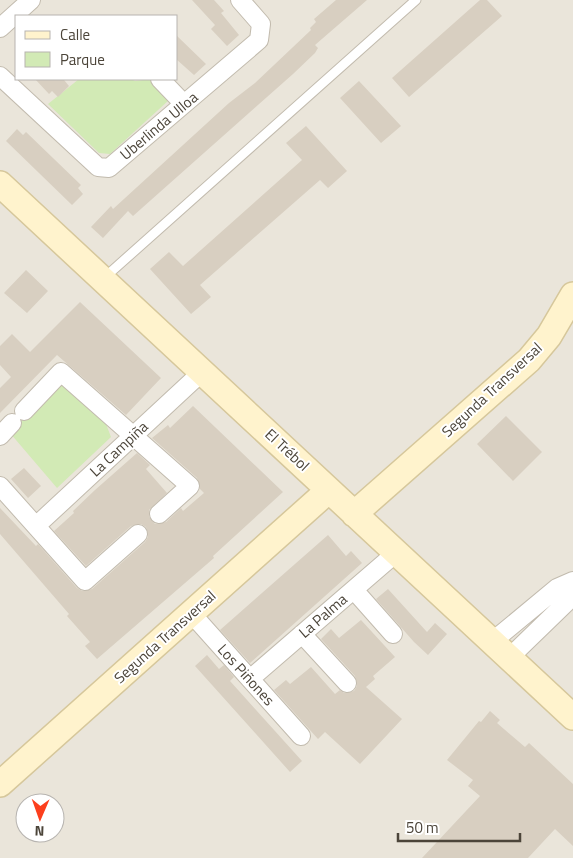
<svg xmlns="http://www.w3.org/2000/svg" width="573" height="858" viewBox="0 0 573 858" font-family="'Titillium Web',sans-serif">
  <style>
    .residential { fill: #eae5da; fill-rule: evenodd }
    .green { fill: #d2eab5 }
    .building { fill: #d8cfc1 }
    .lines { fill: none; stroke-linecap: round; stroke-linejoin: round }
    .lane-casing { stroke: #c2bbae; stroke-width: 11 }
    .street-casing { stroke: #c2bbae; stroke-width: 20 }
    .secondary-casing { stroke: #d6c79b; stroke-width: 28 }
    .lane { stroke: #fff; stroke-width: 9 }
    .street { stroke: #fff; stroke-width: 18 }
    .secondary { stroke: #fff3cd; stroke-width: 25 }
    .labels { text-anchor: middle; stroke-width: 4; stroke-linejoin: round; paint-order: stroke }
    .street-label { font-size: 15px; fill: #4b4439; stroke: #fff }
  </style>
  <rect width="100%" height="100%" fill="#f6f3ec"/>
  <path class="residential" d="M0 0H573V858H0ZM16 16H176V79H16ZM25 803H55V833H25Z"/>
  <path class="green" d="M79 79H131L135 81 151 79 169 100 110 154 99 153 48 104Z
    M61 378 106 424 111 437 57 488 10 433Z"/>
  <path class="building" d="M192 0H214L224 11 221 13 239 35 227 46 211 29 215 25Z
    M336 0H367L315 45 318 48 315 53 293 74 133 216 128 211 103 238 91 227 111 206 113 209 229 103 255 83 311 30 310 28 316 22 314 19Z
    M480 0H487L502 16 409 97 392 78Z
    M176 35 206 64 194 75 176 59Z
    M35 79H65L64 80 69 86 58 97 52 91 49 94Z
    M359 81 401 126 381 143 340 98Z
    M306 126 347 171 328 188 320 180 200 285 211 297 191 314 150 269 169 252 183 266 302 160 286 143Z
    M17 129 23 135 26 132 81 185 78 188 83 194 72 205 6 141Z
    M26 270 48 291 27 313 4 293Z
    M80 302 161 378 126 415 57 355 0 413V388L11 377 0 365V346L12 334 30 352Z
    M193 406 283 492 213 556 214 558 97 659 85 646 90 642 67 616 69 614 0 534V508L36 546 38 544 77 588 82 591 92 589 145 542 148 537 146 527 141 524 131 526 86 566 54 531 74 513 73 511 95 490 137 453 150 465 146 469 167 493 149 510V517L155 524 166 522 181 508 183 511 204 493 200 489 197 478 152 438 168 425 170 428Z
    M506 416 542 452 513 481 477 444Z
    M24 468 41 486 28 498 11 479Z
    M328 535 346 556 351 551 362 563 250 663 220 630Z
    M388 589 427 632 435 623 447 634 428 655 414 642 376 599Z
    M361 620 395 657 373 676 375 679 366 687 402 719 360 764 325 732 318 739 274 690 286 680 290 684 311 667 335 694 340 690 344 693 354 691 357 686 355 676 321 639 331 629 339 638Z
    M207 655 219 669 224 665 234 677 230 681 302 761 290 772 195 666Z
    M490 711 500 720 497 723 525 747 529 743 573 784V846L555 829 528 858H422L480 796 468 786 473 780 447 760 479 721 481 722Z"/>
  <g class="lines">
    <g class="lane-casing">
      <path id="lane" d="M104 278 416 0"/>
    </g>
    <g class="street-casing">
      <path id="street" d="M0 28 31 0
        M0 76 98 167 109 168 259 40 261 24 240 0
        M160 79 184 104
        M24 411 61 372 190 486 159 514
        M0 436 12 423
        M0 486 85 581 138 534
        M36 526 202 372
        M354 590 393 634
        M191 613 301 736
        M302 634 347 683
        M493 641 557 588 573 581
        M510 657 573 596
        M250 679 396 553"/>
    </g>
    <g class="secondary-casing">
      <path id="secondary" d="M0 184 573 717
        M354 514 529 360 549 336 573 295
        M0 784 329 490"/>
    </g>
    <use href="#lane" class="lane"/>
    <use href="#street" class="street"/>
    <use href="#secondary" class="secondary"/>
  </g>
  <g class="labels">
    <g class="street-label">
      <text transform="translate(159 126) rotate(-40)" y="5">Uberlinda Ulloa</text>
      <text transform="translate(492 390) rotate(-43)" y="5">Segunda Transversal</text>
      <text transform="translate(119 449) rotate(-43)" y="5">La Campiña</text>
      <text transform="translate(287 450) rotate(43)" y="5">El Trébol</text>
      <text transform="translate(323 616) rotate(-41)" y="5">La Palma</text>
      <text transform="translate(165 637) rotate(-42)" y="5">Segunda Transversal</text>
      <text transform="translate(246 675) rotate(48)" y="5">Los Piñones</text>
    </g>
  </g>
  <rect x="15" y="15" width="162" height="65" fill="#ffffff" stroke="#b7b4b0"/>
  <rect x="25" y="31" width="25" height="8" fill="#fff3cd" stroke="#b7b4b0"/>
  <text x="60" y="40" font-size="15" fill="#4b4439">Calle</text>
  <rect x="25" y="52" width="25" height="15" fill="#d2eab5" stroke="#b7b4b0"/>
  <text x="60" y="65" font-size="15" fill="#4b4439">Parque</text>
  <g transform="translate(40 818) rotate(182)"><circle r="24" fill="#ffffff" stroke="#b7b4b0"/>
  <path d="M0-4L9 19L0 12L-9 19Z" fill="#fc3f1d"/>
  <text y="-8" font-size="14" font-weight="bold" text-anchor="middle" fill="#4b4439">N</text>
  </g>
  <path d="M398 833v8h122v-8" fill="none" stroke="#4b4439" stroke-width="2.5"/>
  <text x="406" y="833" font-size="15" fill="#4b4439" stroke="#ffffff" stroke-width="4" paint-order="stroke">50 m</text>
</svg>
